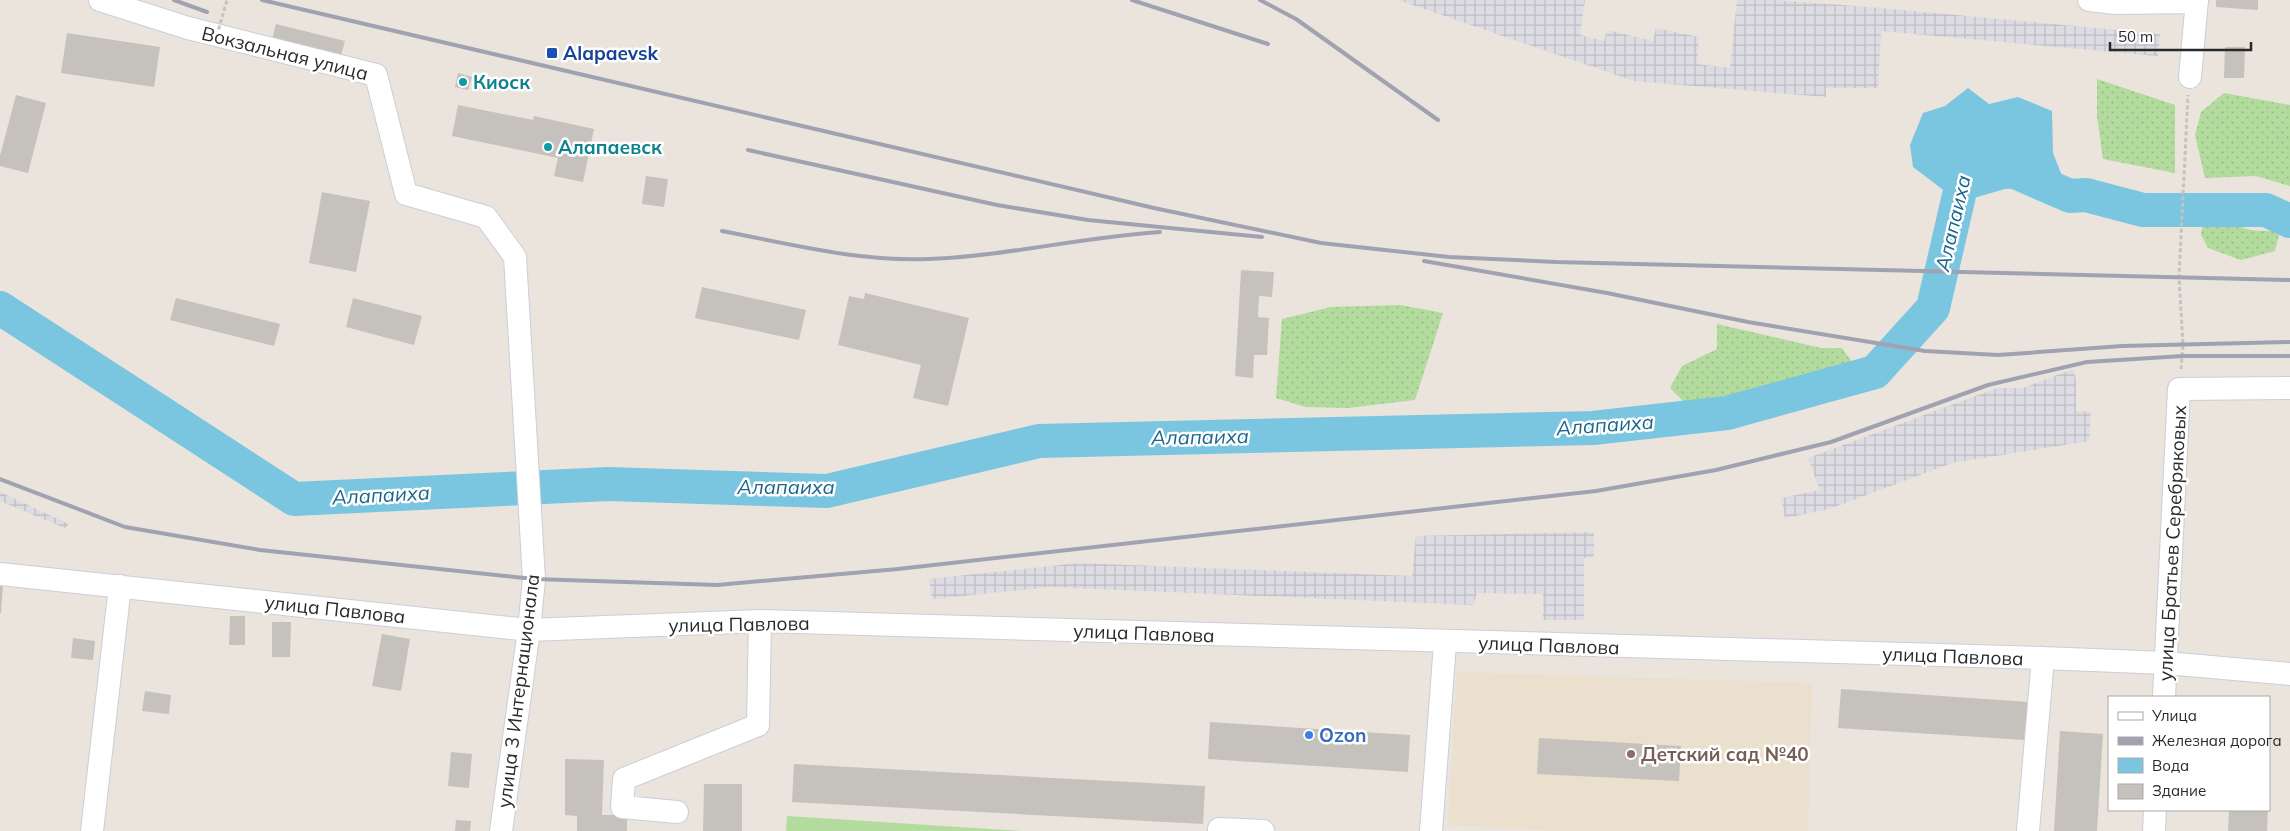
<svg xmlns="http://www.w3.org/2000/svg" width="2290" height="831" viewBox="0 0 2290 831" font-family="Mulish,sans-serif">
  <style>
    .industrial { fill: url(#industrial-grid) }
    .education { fill: #eae0cd }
    .grass { fill: url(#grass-dots) }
    .park { fill: #b3db9e }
    .water { fill: #7ac6e1 }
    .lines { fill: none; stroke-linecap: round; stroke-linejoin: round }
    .river { stroke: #7ac6e1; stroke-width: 34 }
    .building { fill: #c5c1bc }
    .minor-casing { stroke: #cbced9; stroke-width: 24 }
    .path { stroke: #c3c3c3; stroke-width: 3; stroke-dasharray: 4 2.5; stroke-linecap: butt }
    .minor { stroke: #fff; stroke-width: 22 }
    .rail { stroke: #a0a2b1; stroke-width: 4 }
    .path-bridge { stroke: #c3c3c3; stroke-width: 3; stroke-dasharray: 4 2.5; stroke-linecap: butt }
    .transit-dot { fill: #1a4fb4; stroke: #fff; stroke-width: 2 }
    .culture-dot { fill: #0f9aa8; stroke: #fff; stroke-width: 2 }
    .shop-dot { fill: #3f7fe0; stroke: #fff; stroke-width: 2 }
    .education-dot { fill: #8d6e63; stroke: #fff; stroke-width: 2 }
    .labels { text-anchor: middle; stroke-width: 5; stroke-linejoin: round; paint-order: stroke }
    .street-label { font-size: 19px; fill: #292929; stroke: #fff }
    .transit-label { font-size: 19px; font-weight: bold; fill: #164399; stroke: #fff; text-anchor: start }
    .culture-label { font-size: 19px; font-weight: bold; fill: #0d838f; stroke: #fff; text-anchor: start }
    .shop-label { font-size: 19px; font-weight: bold; fill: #366cbe; stroke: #fff; text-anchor: start }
    .education-label { font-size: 19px; font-weight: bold; fill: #785e54; stroke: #fff; text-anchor: start }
    .water-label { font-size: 20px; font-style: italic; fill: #1b658a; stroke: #fff }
  </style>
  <defs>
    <pattern id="industrial-grid" width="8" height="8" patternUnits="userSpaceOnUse" patternTransform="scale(1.25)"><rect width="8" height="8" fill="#dedce3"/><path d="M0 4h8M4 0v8" fill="none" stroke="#bebdc3"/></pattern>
    <pattern id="grass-dots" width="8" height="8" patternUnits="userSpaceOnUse" patternTransform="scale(1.25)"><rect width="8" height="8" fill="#b3db9e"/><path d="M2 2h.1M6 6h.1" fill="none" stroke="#9abc88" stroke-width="1.8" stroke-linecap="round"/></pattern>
  </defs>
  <rect width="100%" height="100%" fill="#eae4dc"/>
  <path class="industrial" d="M1398 0H1585L1580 35 1604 41 1607 30 1653 41 1656 28 1699 37 1697 64 1730 68 1737 0H1776L1882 8 2160 34 2158 56 1881 31 1878 88H1826V97L1634 81Z
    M2073 369 2076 380V411L2091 412 2089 441 1952 463 1829 509 1785 518 1781 498 1820 490 1808 458 1997 388H2023Z
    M0 492 69 524 65 528 0 501Z
    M1594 532V557L1584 558V620H1543V594L1477 593 1473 605 1050 587 932 599 929 579 1078 563 1412 576 1416 536Z"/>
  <path class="education" d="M1457 672 1812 683 1808 831H1557L1448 825Z"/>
  <path class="grass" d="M2097 79 2175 105V173L2103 159 2097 116Z
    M2224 93 2290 105V186L2256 176 2205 178 2195 135 2201 112Z
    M2214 208C2232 213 2227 218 2240 226 2251 233 2268 230 2280 231L2275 251 2241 260 2208 248 2201 235 2204 212Z
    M1400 305 1443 313 1415 400 1348 408 1306 407 1276 398 1282 319 1331 307Z
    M1717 324 1821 348H1842L1855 366 1809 378 1771 393 1685 403 1670 388 1682 366 1717 349Z"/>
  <path class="park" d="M787 816 1020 831H786Z"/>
  <path class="water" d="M1968 88 1989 104 2018 97 2052 111 2053 153 2070 196 2053 187 2005 189 1967 200 1946 192 1913 167 1910 145 1923 113 1945 106Z"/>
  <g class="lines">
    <path class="river" d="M0 308 294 499 608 484 827 491 1039 441 1593 428 1727 413 1875 372 1933 308 1969 152 2070 196 2086 195 2143 210H2266L2290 221"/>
  </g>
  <path class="building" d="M2216 0H2258V10L2216 7Z
    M276 24 345 41 340 59 271 43Z
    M67 33 160 47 154 87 61 73Z
    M2225 47H2245L2244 78H2224Z
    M458 73 472 77 468 90 455 87Z
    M16 95 46 103 28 173 0 166V156Z
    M458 105 533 120 534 116 594 129 583 182 554 176 558 158 452 136Z
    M646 176 668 179 664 207 642 204Z
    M322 192 370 201 356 272 309 263Z
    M1241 270 1274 272 1272 297 1259 296 1258 317 1269 318 1267 355H1254L1253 378 1235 376Z
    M702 287 806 310 799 340 695 318Z
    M865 293 969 318 948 406 913 398 921 365 838 345 849 296 864 299Z
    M176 298 280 324 274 346 170 320Z
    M353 298 422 316 414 345 346 327Z
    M0 585H3L1 613H0Z
    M230 616H245V645H229Z
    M272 622H291L290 657H272Z
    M382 634 410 639 401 691 372 686Z
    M73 638 95 641 93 660 71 658Z
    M1841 689 2028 702 2025 740 1838 728Z
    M145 691 171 695 169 714 142 711Z
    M1210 722 1410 735 1408 772 1208 759Z
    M2060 731 2103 734 2097 831H2054Z
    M1539 738 1681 746 1679 781 1537 774Z
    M451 752 472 754 469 788 448 786Z
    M565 759 604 760 602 815H627V831H577V816L565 815Z
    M794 764 1205 786 1203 824 792 802Z
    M704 784H742V831H703Z
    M2229 810H2268L2267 831H2228Z
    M456 820 471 821 470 831H455Z"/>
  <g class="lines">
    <g class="minor-casing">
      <path id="minor" d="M100 0 188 28 376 75 406 194 486 217 515 257 534 579 529 630 501 831
        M2089 0 2116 3 2197 2
        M2190 77 2197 0
        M0 574 529 630 760 621 2043 658 2166 663 2290 674
        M2164 697 2179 389 2290 388
        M677 812 622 807 624 779 758 725 760 621
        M1219 829 1263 831
        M92 831 120 586
        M1431 831 1445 643
        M2028 831 2043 658
        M2154 831 2155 810"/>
    </g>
    <path class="path" d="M2181 369 2183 345 2179 277 2188 95"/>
    <use href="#minor" class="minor"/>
    <path class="rail" d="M174 0 207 12
      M262 0 1154 208 1321 243 1449 257 1556 262 2290 280
      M1132 0 1268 44
      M1260 0 1296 19 1438 120
      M748 150 997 205 1088 220 1262 237
      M722 231C790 244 860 262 929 259 1007 256 1082 237 1160 232
      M1424 261 1607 293 1748 322 1925 351 1998 355 2122 346 2290 342
      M0 479 125 527 260 550 534 579 717 585 898 569 1596 491 1716 470 1831 442 1988 385 2087 362 2183 356H2290"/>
    <path class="path-bridge" d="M215 42 227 0"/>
  </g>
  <rect class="transit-dot" x="546" y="47" width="12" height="12" rx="2.5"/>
  <g class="culture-dot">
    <circle cx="463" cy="82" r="5"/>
    <circle cx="548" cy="147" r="5"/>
  </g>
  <circle class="shop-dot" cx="1309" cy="735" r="5"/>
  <circle class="education-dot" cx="1631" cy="754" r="5"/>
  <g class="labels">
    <g class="street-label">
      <text transform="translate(285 53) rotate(14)" y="7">Вокзальная улица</text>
      <text transform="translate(2172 543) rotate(-87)" y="7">улица Братьев Серебряковых</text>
      <text transform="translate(335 609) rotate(6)" y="7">улица Павлова</text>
      <text transform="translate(739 624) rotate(-1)" y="7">улица Павлова</text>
      <text transform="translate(1144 633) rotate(2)" y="7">улица Павлова</text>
      <text transform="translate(1549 645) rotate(2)" y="7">улица Павлова</text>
      <text transform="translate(1953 656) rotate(2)" y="7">улица Павлова</text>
      <text transform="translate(518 691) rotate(-83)" y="7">улица 3 Интернационала</text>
    </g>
    <g class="transit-label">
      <text x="563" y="60">Alapaevsk</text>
    </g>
    <g class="culture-label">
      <text x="473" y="89">Киоск</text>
      <text x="558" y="154">Алапаевск</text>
    </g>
    <g class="shop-label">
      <text x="1319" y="742">Ozon</text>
    </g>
    <g class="education-label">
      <text x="1641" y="761">Детский сад №40</text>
    </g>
    <g class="water-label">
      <text transform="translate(1953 223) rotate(-77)" y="7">Алапаиха</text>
      <text transform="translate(1605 425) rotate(-4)" y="7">Алапаиха</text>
      <text transform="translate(1200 437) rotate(-1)" y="7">Алапаиха</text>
      <text x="786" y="494">Алапаиха</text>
      <text transform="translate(381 495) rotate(-3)" y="7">Алапаиха</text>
    </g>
  </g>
  <rect x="2108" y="696" width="162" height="115" fill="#ffffff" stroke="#a9a9a9"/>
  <rect x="2118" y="712" width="25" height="8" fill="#ffffff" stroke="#a9a9a9"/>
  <text x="2152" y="721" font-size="15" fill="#292929">Улица</text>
  <rect x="2118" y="737" width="25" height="8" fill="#a0a2b1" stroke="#a9a9a9"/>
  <text x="2152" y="746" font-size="15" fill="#292929">Железная дорога</text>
  <rect x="2118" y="758" width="25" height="15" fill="#7ac6e1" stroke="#a9a9a9"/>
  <text x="2152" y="771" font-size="15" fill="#292929">Вода</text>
  <rect x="2118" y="784" width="25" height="15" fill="#c5c1bc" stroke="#a9a9a9"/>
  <text x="2152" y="796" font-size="15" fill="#292929">Здание</text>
  <path d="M2110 42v8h141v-8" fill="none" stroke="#292929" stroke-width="2.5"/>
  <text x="2118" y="42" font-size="15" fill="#292929" stroke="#ffffff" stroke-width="4" paint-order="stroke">50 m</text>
</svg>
